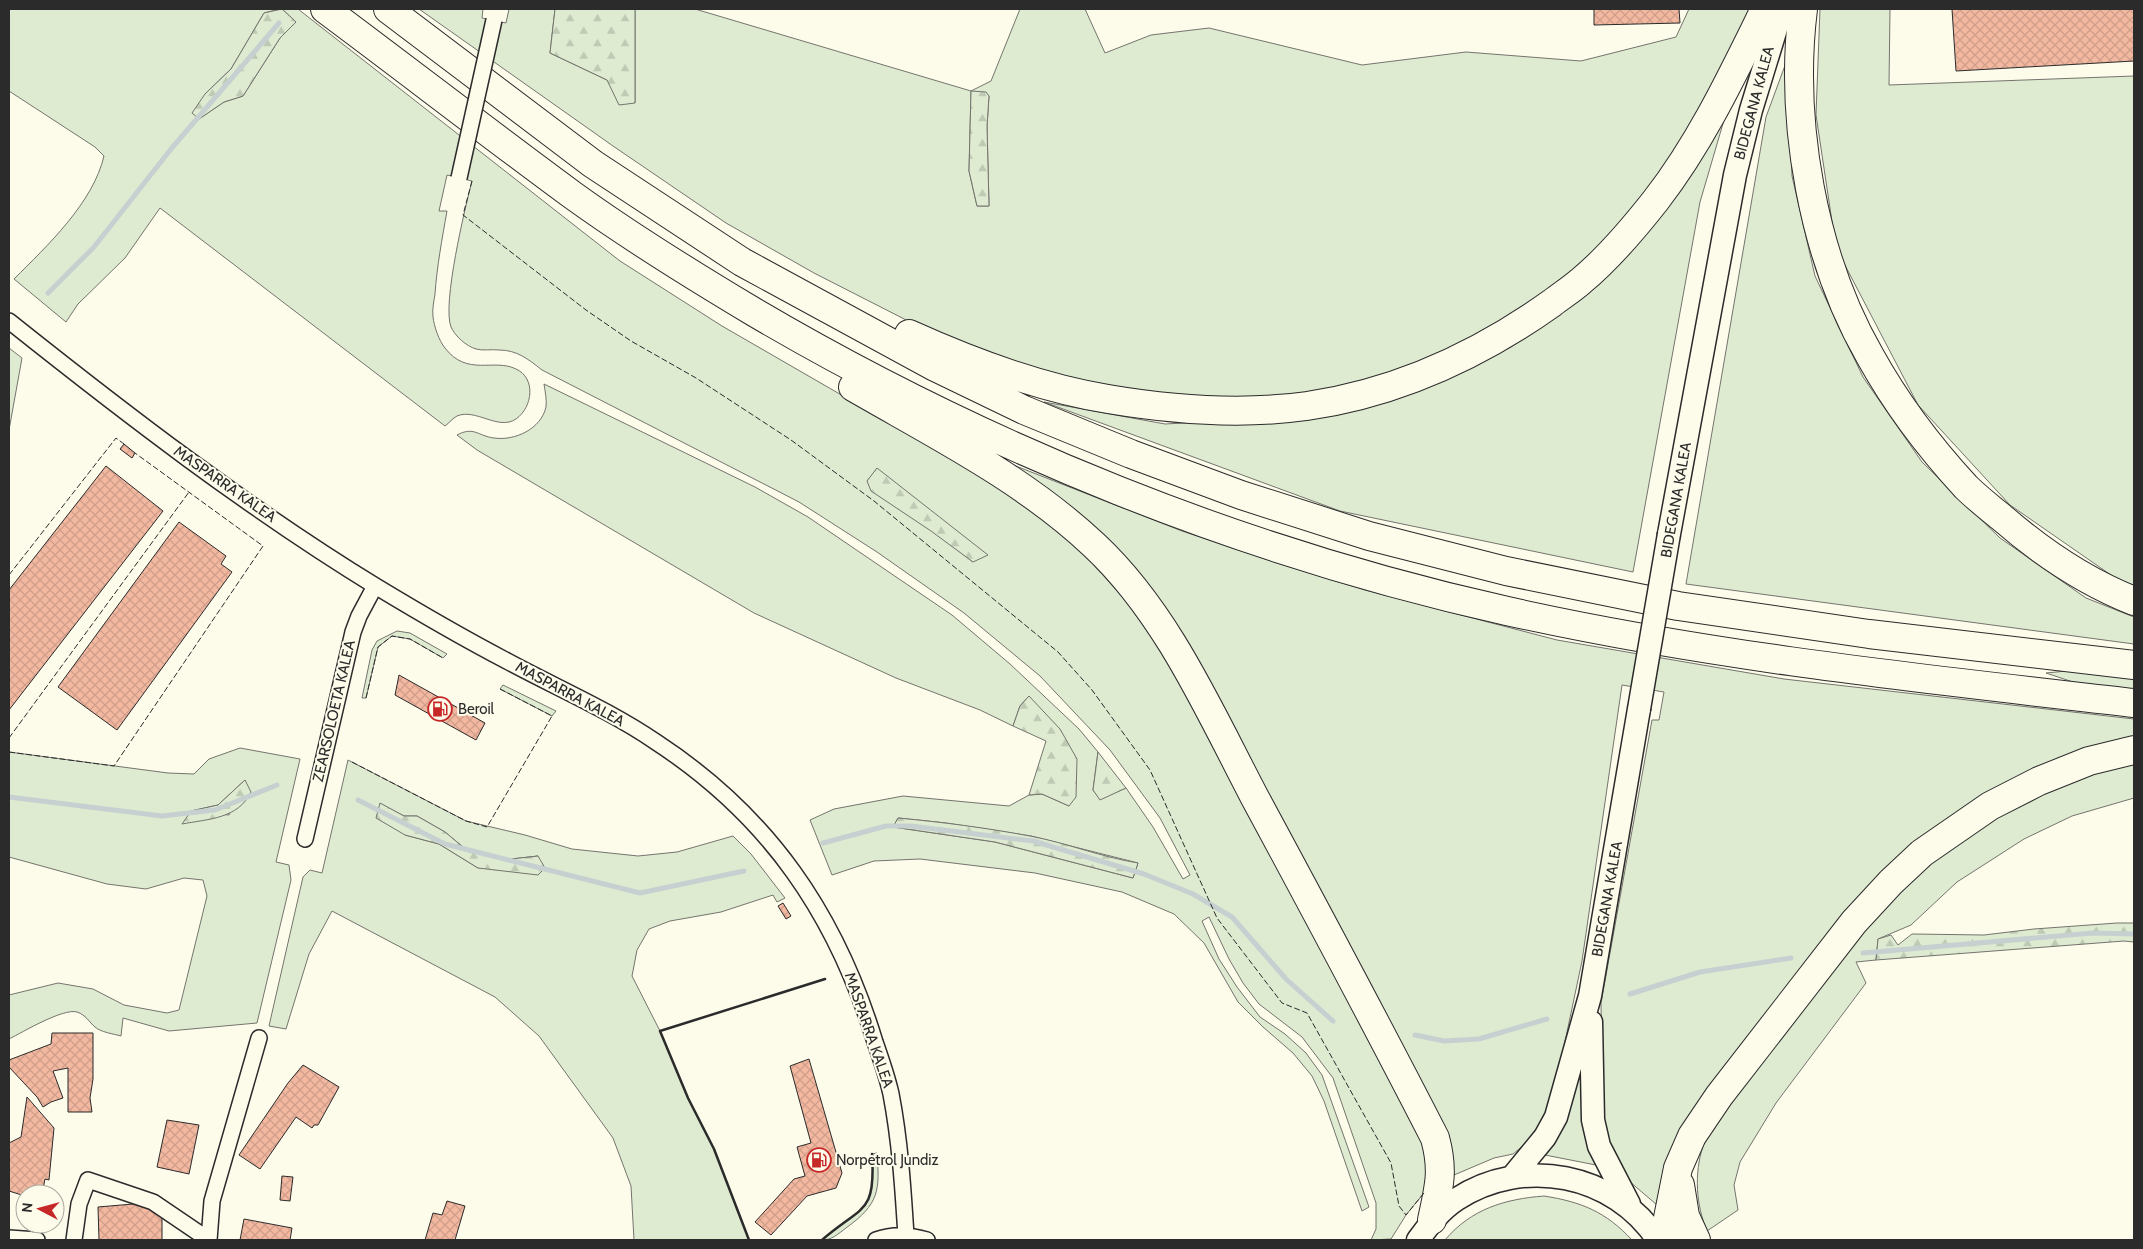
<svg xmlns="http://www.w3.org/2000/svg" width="2143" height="1249" viewBox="0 0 2143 1249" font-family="Cabin,sans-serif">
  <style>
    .green { fill: #deebd1; stroke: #74746e; fill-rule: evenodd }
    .forest { fill: url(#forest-firs); stroke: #74746e }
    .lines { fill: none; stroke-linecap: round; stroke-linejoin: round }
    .stream { stroke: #c7d0d0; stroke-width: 5 }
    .building { fill: url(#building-cross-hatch); stroke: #2b2b2b }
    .street-casing { stroke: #2b2b2b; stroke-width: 18 }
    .secondary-casing { stroke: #2b2b2b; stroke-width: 25 }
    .highway-casing { stroke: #2b2b2b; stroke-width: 30 }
    .street { stroke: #fdfbea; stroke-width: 15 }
    .secondary { stroke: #fdfbea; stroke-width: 22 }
    .highway { stroke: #fdfbea; stroke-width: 28 }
    .street-bridge-casing { stroke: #2b2b2b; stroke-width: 18; stroke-linecap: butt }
    .secondary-bridge-casing { stroke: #2b2b2b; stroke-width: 25; stroke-linecap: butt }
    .street-bridge { stroke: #fdfbea; stroke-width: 15 }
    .secondary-bridge { stroke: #fdfbea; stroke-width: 22 }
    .fence { stroke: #2b2b2b; stroke-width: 1; stroke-dasharray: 6 2.5; stroke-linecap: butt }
    .wall { stroke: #2b2b2b; stroke-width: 2.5 }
    .labels { text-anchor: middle; stroke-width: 4; stroke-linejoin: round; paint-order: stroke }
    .street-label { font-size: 15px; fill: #2b2b2b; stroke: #fdfbea }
    .poi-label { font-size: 15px; fill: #2b2b2b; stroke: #fdfbea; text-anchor: start }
  </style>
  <defs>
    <pattern id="forest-firs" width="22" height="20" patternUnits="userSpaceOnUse" patternTransform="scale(1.25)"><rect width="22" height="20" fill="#deebd1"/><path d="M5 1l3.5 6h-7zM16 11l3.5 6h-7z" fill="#bfcab4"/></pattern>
    <pattern id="building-cross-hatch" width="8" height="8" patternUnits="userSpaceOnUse" patternTransform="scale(1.25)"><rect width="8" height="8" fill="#f2b8a0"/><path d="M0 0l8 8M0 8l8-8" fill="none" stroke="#d09e8a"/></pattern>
  </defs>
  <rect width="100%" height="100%" fill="#fdfbea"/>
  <path class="green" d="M9 9H280L264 13 231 69 205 94 199 119 224 102 243 96 280 38 296 22 282 9H298L620 261 722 326 992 482 1041 516 1086 556 1126 601 1170 664 1374 1046 1426 1152 1429 1174 1424 1193 1406 1215 1391 1239 1371 1240 1376 1229V1203L1333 1078 1302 1037 1259 1004 1243 983 1229 959 1209 917 1202 921 1219 959 1237 987 1260 1017 1285 1034 1306 1053 1322 1075 1369 1207 1362 1211 1324 1101 1312 1076 1293 1053 1263 1027 1238 1002 1204 943 1174 914 1122 892 1035 873 920 859 874 861 832 875 810 820 834 809 903 796 1009 806 1029 795 1042 794 1069 806 1042 713 1028 697 1020 706 1013 726 980 710 896 678 754 613 477 450 457 435C474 426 478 436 494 438 515 441 541 429 546 407 547 400 545 391 544 384L755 487 808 517 952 615 1010 664 1079 729 1098 752 1093 790 1100 799 1126 788 1153 827 1183 879 1190 875 1160 818 1110 750 1040 676 964 613 877 552 799 502 542 370C528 359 517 350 499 350 492 349 483 351 476 349 466 346 455 336 451 327 442 304 465 208 472 181L447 175 439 211H447C442 239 437 266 435 294 434 301 432 309 433 317 434 326 439 341 445 348 467 377 494 358 516 369 536 378 533 407 516 419 498 431 476 408 457 416 453 418 449 423 445 426L160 208 125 258 78 304 66 322 14 279C47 246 93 203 104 156L95 147 9 91ZM877 469 973 562 867 481ZM898 818 946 823 1031 836 1138 863 1133 878 995 842 893 827Z
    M419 9H483L482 18 506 23 509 9H555L550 53 607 80 635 103V9H695L971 91 991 81 1020 9H1085L1105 53 1151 35 1209 28 1362 65 1466 52 1581 61 1676 37 1689 9H1750L1695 118 1666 167 1617 231 1587 261 1541 298 1446 353 1346 387 1274 397 1223 399 1152 394 1090 385 1004 359 916 325 814 273 726 223 613 146ZM971 91 989 96 987 126 989 206H977L969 171Z
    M1820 9H1890L1889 85 2134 76V591L2010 505 1918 405 1836 248 1816 115Z
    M1787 60 1792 176 1815 276 1863 377 1922 462 2000 538 2086 598 2134 617V644L1686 584 1766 117Z
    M1734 86 1700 202 1633 572 1340 511 1044 402 1165 424 1293 417 1407 392 1511 347 1604 278Z
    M9 348 22 358 9 430Z
    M1003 461 1182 531 1280 564 1365 590 1557 640 1784 679 2134 719V740L1886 874 1657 1205 1629 1181 1612 1151 1604 1127 1602 1071 1601 1003 1652 720H1659L1664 692 1622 685 1582 961 1559 1070 1543 1120 1530 1140 1513 1154 1494 1158 1454 1175 1450 1153 1181 648Z
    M397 631 410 633 447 654 443 658 410 639 392 636 378 647 366 698H362L372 650 377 641Z
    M2077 670 2134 677V691L2085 686 2046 673Z
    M503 685 556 711 552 716 500 689Z
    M240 748 300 759 276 862 289 865 291 880 257 1023 169 1031 123 1018 121 1036C114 1034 100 1032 95 1027 89 1022 86 1015 77 1012 63 1008 23 1032 9 1039V995L58 983 93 989 124 1005 167 1013 179 1010 207 896 203 880 184 878 146 889 107 884 9 857V752L168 773 194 774 209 759ZM245 780 229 815 191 811 218 805Z
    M348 760 466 821 525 835 572 849 638 856 677 852 733 836 751 854 785 898 777 902 773 895 721 912 670 921 649 929 637 950 632 976 660 1031 688 1098 714 1149 749 1240H634L631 1186 613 1138 539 1036 495 997 332 911 309 954 286 1029 269 1026 303 877 310 870 322 873ZM381 804 404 816H417L445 832 469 852 511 859 538 856 478 868 439 844 405 835Z
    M2134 763V798L2072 816 2024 839 1957 882 1911 925 1878 939 1876 960 1856 962 1866 983 1776 1103 1740 1162 1734 1185 1738 1210 1707 1231C1696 1205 1694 1174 1703 1146 1705 1139 1710 1133 1714 1127 1727 1104 1744 1083 1760 1062 1816 989 1869 912 1941 854 1995 810 2066 776 2134 763Z
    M1577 1074H1581L1584 1129 1596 1165 1545 1155 1559 1134Z
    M877 1153C880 1191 879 1204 846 1228 838 1234 832 1240 822 1240 862 1205 876 1215 872 1154Z
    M1544 1196C1582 1202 1606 1212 1632 1240H1445C1471 1209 1505 1199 1544 1196Z"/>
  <path class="forest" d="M282 9 296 22 280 38 243 96 224 102 199 119 192 113 205 94 231 69 264 13Z
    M555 9H635V103L619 105 607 80 550 53Z
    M971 91 986 92 989 96 987 126 989 206H977L969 171Z
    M877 468 988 555 973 562 931 531 871 491 867 481Z
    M1029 696 1060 729 1077 759 1076 797 1069 806 1042 794 1029 795 1046 741 1013 726 1020 706Z
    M1098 752 1126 788 1100 800 1093 790Z
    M245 780 251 792C238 819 208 819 182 824L191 811 218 805Z
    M380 803 404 816H417L445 832 469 852 511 859 538 856 545 868 538 875 478 868 439 844 405 835 376 818Z
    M898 818C942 822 987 828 1030 836 1067 843 1101 857 1138 863L1133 878 995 842 893 827Z
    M2117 923H2134V942L2124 941 1876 960 1878 939 1891 935 1898 945 1912 934 1984 935 2034 929Z"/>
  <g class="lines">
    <path class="stream" d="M48 293 94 247 171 149 279 23
      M9 797 162 816 215 810 277 785
      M358 800 445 844 640 893 744 871
      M823 843 886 826H911L1033 841 1144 874 1193 894 1232 917 1286 979 1333 1021
      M1863 953 2093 933 2134 934
      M1630 994 1700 972 1791 958
      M1415 1035 1444 1041 1479 1039 1547 1019"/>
  </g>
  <path class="building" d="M1594 9H1679L1680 23 1594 25Z
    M1952 9H2134V61L1956 71Z
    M124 444 135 453 132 458 120 449Z
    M106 466 163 511 9 710V590Z
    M179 522 226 556 221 564 232 572 117 730 58 687Z
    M399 675 485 723 476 740 395 695Z
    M783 903 791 916 786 919 778 906Z
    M52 1033H93V1079L90 1098 92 1112H68V1068L53 1071 63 1098 51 1102 43 1107 37 1097 9 1067V1060L51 1044Z
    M809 1059 842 1173 836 1188 807 1196 771 1235 755 1222 794 1179 805 1176 797 1147 811 1143 790 1066Z
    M303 1065 339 1087 318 1125H314L312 1128 296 1117 260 1169 239 1155 288 1083Z
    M27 1097 54 1128 49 1180 45 1179 42 1194H25V1196L9 1191V1143L21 1137Z
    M167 1120 199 1125 189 1174 157 1167Z
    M282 1176 293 1177 290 1201 280 1200Z
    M447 1201 465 1206 455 1240H425L433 1213 442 1215Z
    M145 1203 162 1215V1240H99L98 1207Z
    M244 1219 292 1228 290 1240H240Z"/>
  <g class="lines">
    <g class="street-casing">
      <path id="street" d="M9 321C127 415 248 508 377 587 420 613 463 638 507 661 557 688 609 710 656 742 769 816 836 914 875 1042 881 1059 887 1076 891 1094 900 1141 903 1188 906 1236
        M305 839 353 632 359 616 375 586
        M9 1238 37 1240
        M74 1240 79 1204 88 1180 153 1202 209 1240
        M209 1240 212 1201 259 1038
        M876 1240C892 1234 911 1235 927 1240"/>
    </g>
    <g class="secondary-casing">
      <path id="secondary" d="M1669 534 1735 175 1751 110 1782 9
        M1591 1022 1593 1120 1599 1146 1629 1204
        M1513 1176 1545 1137 1556 1117 1590 996 1639 709
        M1418 1240C1429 1225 1440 1210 1457 1199 1523 1156 1614 1173 1658 1240"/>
    </g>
    <g class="highway-casing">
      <path id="highway" d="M325 9C407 70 488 133 571 194 629 236 692 275 754 312 987 449 1243 552 1507 611 1713 657 1925 679 2134 703
        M388 9 593 164 742 262 935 367 1024 410 1131 454 1241 495 1369 536 1506 571 1678 606 1869 634 2134 665
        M1803 9C1789 122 1813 257 1870 356 1896 403 1930 448 1966 487 1977 498 1989 507 2001 517 2040 551 2086 582 2134 601
        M909 334C971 362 1040 388 1108 399 1173 410 1242 415 1307 406 1396 393 1479 355 1552 303 1561 296 1572 289 1581 281 1609 258 1634 228 1656 200 1701 142 1733 74 1765 9
        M853 387C936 435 1024 479 1094 545 1166 612 1209 710 1254 796 1315 909 1376 1023 1435 1138 1444 1171 1439 1187 1432 1220
        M1680 1185 1685 1216 1696 1240
        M1666 1240 1668 1218 1678 1168 1692 1136 1719 1096 1854 922 1891 882 1922 853 1990 806 2039 781 2089 761 2134 750"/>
    </g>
    <use href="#street" class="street"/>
    <use href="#secondary" class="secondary"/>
    <use href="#highway" class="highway"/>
    <g class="street-bridge-casing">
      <path id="street-bridge" d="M459 178 494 20"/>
    </g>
    <g class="secondary-bridge-casing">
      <path id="secondary-bridge" d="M1639 709 1669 534"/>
    </g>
    <use href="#street-bridge" class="street-bridge"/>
    <use href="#secondary-bridge" class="secondary-bridge"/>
    <path class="fence" d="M472 181 463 215 586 310 631 341 696 378 791 440 874 501 1058 652 1092 690 1150 770 1217 918 1282 1003 1307 1013 1391 1163 1399 1206 1406 1215 1424 1193
      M9 575 116 438 124 444
      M366 698 378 647 392 636 410 639 443 658
      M9 738 189 492
      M9 752 114 766 263 546 135 453
      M352 762 466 821 487 827 552 716 500 689"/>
    <path class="wall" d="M749 1240 714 1149 688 1098 660 1031 825 979
      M822 1240C862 1205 876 1215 872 1154"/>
  </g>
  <defs>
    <g id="fuel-ring" transform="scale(1.25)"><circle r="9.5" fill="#fdfbea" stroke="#c62828" stroke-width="1.5"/><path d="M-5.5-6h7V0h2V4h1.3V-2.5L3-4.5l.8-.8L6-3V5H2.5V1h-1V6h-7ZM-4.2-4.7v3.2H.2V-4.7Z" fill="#c62828"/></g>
  </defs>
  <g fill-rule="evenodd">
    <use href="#fuel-ring" x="440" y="709"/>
    <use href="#fuel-ring" x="819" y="1160"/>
  </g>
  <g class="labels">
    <g class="street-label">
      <text transform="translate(1754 103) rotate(-75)" y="5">BIDEGANA KALEA</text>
      <text transform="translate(225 484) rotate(35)" y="5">MASPARRA KALEA</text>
      <text transform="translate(1676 500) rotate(-80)" y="5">BIDEGANA KALEA</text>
      <text transform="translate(570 694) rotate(28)" y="5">MASPARRA KALEA</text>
      <text transform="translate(334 711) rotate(-77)" y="5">ZEARSOLOETA KALEA</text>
      <text transform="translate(1607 899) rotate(-80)" y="5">BIDEGANA KALEA</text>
      <text transform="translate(869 1030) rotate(71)" y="5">MASPARRA KALEA</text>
    </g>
    <g class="poi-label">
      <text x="458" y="714">Beroil</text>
      <text x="836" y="1165">Norpetrol Jundiz</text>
    </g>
  </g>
  <rect width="2143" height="1249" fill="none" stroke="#2b2b2b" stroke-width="20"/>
  <g transform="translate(40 1209) rotate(276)"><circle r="24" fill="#fdfbea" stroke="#a9a89e"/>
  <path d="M0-4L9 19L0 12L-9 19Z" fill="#c62828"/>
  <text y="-8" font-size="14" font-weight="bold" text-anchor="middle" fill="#2b2b2b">N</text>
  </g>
</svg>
